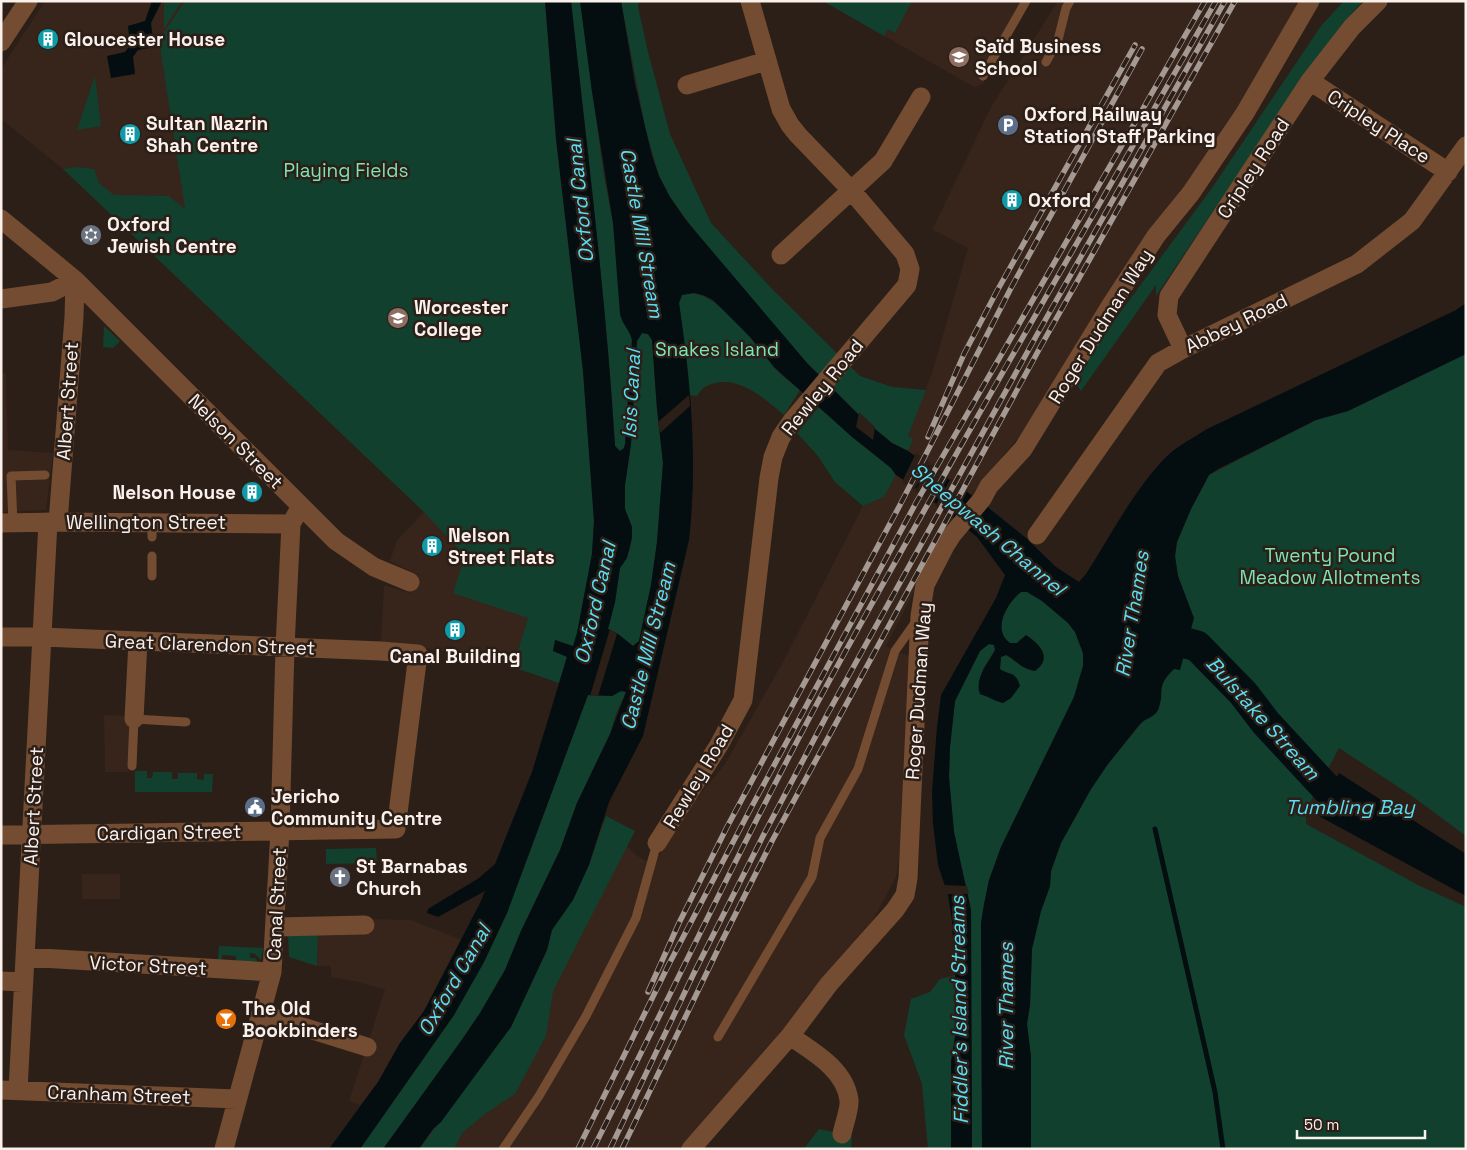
<svg xmlns="http://www.w3.org/2000/svg" width="1467" height="1150" viewBox="0 0 1467 1150" font-family="'Space Grotesk',sans-serif">
  <style>
    .built { fill: #37241a }
    .green { fill: #12402e }
    .water { fill: #040e10; fill-rule: evenodd }
    .pier { fill: #2c1f18 }
    .lines { fill: none; stroke-linecap: round; stroke-linejoin: round }
    .stream { stroke: #040e10; stroke-width: 5 }
    .river { stroke: #040e10; stroke-width: 31 }
    .lane { stroke: #734c31; stroke-width: 9 }
    .street { stroke: #734c31; stroke-width: 19 }
    .rail-casing { stroke: #a49993; stroke-width: 5.5 }
    .rail { stroke: #2c1f18; stroke-width: 4; stroke-dasharray: 11; stroke-linecap: butt }
    .labels { text-anchor: middle; stroke-width: 5; stroke-linejoin: round; paint-order: stroke }
    .poi-label { font-size: 19px; font-weight: bold; fill: #faf0ec; stroke: #2c1f18; text-anchor: start }
    .street-label { font-size: 19px; fill: #faf0ec; stroke: #2c1f18 }
    .park-label { font-size: 19px; fill: #7de4b6; stroke: #2c1f18 }
    .water-label { font-size: 20px; font-style: italic; fill: #5adef4; stroke: #2c1f18 }
  </style>
  <rect width="100%" height="100%" fill="#2c1f18"/>
  <path class="built" d="M45 1H545L566 217 583 371 594 521 513 667 453 653 381 641 384 585 410 593 418 575 390 561 397 540 424 512 63 169 1 119V69Z
    M823 1H1029L983 84 974 87Z
    M1058 1H1299L1240 108 1036 416 984 479 949 524 886 646 895 651 912 657 901 847 896 877 867 931 804 999 802 1008 773 1044 765 1049 734 1090 684 1149H419L599 819 637 856 654 865 677 822 725 764 783 662 863 506 884 497 896 475 913 440 908 436 933 370 968 248 933 230V228L991 107Z
    M1 373H6L8 450 53 453 46 510 1 512Z
    M104 715 132 716 129 772H105Z
    M82 874H120V899H82Z
    M368 919 411 920 462 940 424 1011 400 1043 378 1082 360 1105 349 1101 385 990 359 982 331 977V966H317L318 934Z"/>
  <path class="green" d="M164 1H182L164 29Z
    M185 1H545L556 139 583 371 594 521 592 554 577 633 573 647 556 640 553 651 567 656 559 683 513 667 528 618 453 593 465 556 424 512 63 169 78 167 94 169 99 183 114 195 169 196 185 209 159 40Z
    M571 1H580L604 176 613 223 623 322 630 334 632 340 625 444 624 448 620 451 615 446C606 297 587 149 571 1Z
    M621 1H639L638 7 648 52 670 134 711 223 773 290 860 376 892 387 926 390 908 436 913 439 908 451 892 443 863 419 807 363 705 245 670 197 659 176 645 127Z
    M823 1H912L895 33 888 29 884 36Z
    M1344 1H1363L1342 24 1303 77 1156 296V285L1081 391 1072 378 1212 188 1321 26Z
    M95 76 101 126 77 130Z
    M694 293C724 300 754 342 773 366 780 375 791 382 800 390L784 415C765 399 739 375 712 384 705 386 701 389 697 396L689 395 679 303 682 295Z
    M104 326 120 341 113 348 103 347Z
    M642 333 648 334 652 340 657 409 663 463 657 542 651 585 639 641 633 646 618 634 608 629 615 602 620 568 630 549 632 527 625 509V485L631 444 637 341Z
    M1466 354V836L1412 796 1339 748 1306 810V824L1418 885 1466 907V1149H1031V1057L1027 1024 1030 1005 1032 949 1041 911 1050 886 1051 871 1061 843 1091 789 1108 764 1145 719 1159 708C1161 690 1160 682 1174 668L1180 670 1183 593 1178 576 1175 556 1177 542 1191 509 1209 475 1316 420 1348 411Z
    M819 407 891 468 896 475 884 497 863 506 835 482 818 456 797 433Z
    M1021 592H1027L1043 601 1068 623 1075 632 1083 653V666L1074 697 1001 847 989 880 981 923 982 1149H972L971 910 954 832 949 777 950 747 955 701 980 651 989 644 994 645 995 650 983 669 980 694C988 696 994 701 1003 703L1011 698 1003 671 1000 669 1001 657 1006 655 1011 658 1016 663 1021 638 1017 643H1010C991 629 1008 602 1021 592Z
    M621 691 626 692 616 714 610 734 577 803 560 850 521 931 505 970 480 1013 461 1041 383 1149H360L454 1015 484 962 507 913 588 695 612 696Z
    M135 771H147V778H152L153 772H172V779H178V773H197V779L204 780V774H213L212 792H135Z
    M606 816 635 831 553 991 546 1036 515 1094 486 1113 462 1133 454 1149H419L511 1027 547 950 552 930 589 865Z
    M376 848 377 863 326 864V849Z
    M288 933 318 934 317 966 289 957Z
    M219 946 263 948 261 960 255 954 250 953V958H255L258 962 236 961V956L222 955V960H218Z
    M955 975V1037L951 1062V1149H928L922 1084 904 1035 911 999 930 992 940 979Z
    M819 1129 852 1136 851 1149H804Z"/>
  <path class="water" d="M152 1H162L151 23 154 47 138 50 133 57 135 74 111 78 107 56 125 52 130 45 128 26 145 21Z
    M545 1H571C587 149 606 297 615 446L620 451 624 448 625 444 632 340C630 330 622 324 620 314L613 223 592 92 580 1H621L635 84 652 156 659 176 670 197 685 219 807 363 863 419 892 443 908 451 980 501 1026 538 1056 567 1079 582 1086 574C1111 535 1133 491 1166 457 1177 446 1193 438 1207 429L1456 310 1466 303V354L1348 411 1316 420 1218 469 1209 475 1191 509 1177 542 1175 556 1178 576 1194 618 1180 670 1174 669C1154 688 1166 691 1158 710 1154 718 1145 718 1139 725L1108 764 1091 789 1061 843 1051 871 1050 886 1041 911 1032 949 1030 1005 1027 1024 1031 1057V1149H982L981 923 984 904 989 880 1001 847 1074 697 1083 666V653L1075 632 1068 623 1042 601 1027 592H1021C1008 602 991 629 1010 643H1017L1026 635C1040 644 1053 658 1035 671 1019 668 1018 661 1006 655L1001 657 1000 669C1010 676 1015 670 1020 686L1011 698 1003 703C994 701 988 696 980 694 974 678 988 664 995 650L994 645 989 644 980 651 955 701 950 747 949 777 954 832 971 910 972 1149H951V1062L955 1037V975L952 921 948 895 938 865 933 824 932 792 937 727 941 695 996 598 1005 575 977 537 924 494 896 475 891 468 852 437 774 367 751 338 713 300 703 295 694 293 682 295 679 303C691 381 698 462 689 540L643 736 609 802 589 865 573 900 552 930 547 950 511 1027 441 1122 433 1129 419 1149H383L461 1041 480 1013 505 970 521 931 560 850 577 803 610 734 626 692 621 691 612 696 588 695 507 913 484 962 454 1015 360 1149H329L378 1082 400 1043 424 1011 480 903 485 891 438 917 427 913 428 909 479 878 495 864 532 772 567 657 553 651 555 640 573 646 577 633 592 554 594 521 583 371 556 139ZM642 333 648 334 652 340 657 409 663 463 657 542 651 585 639 641 633 646 618 634 608 629 615 602 620 568 627 558 632 538V527L625 509V485L631 444 637 341Z
    M1339 773 1466 854V896L1317 815Z"/>
  <path class="pier" d="M689 395 690 406 660 433 658 422Z
    M859 412 875 427 873 440 856 427Z
    M916 453 930 463 914 490 902 482Z
    M931 464 949 476 933 504 915 491Z
    M951 478 968 490 952 519 935 506Z
    M610 629 617 634 598 696H590Z
    M942 885 967 886 969 894H945Z"/>
  <g class="lines">
    <path class="stream" d="M1155 829 1215 1092 1223 1149"/>
    <path class="river" d="M1145 632 1197 646 1243 693 1266 723 1329 791 1366 813"/>
    <path class="lane" d="M1046 62 1058 40 1066 8 1070 1
      M983 76 1026 1
      M13 523 11 476 45 475
      M152 537V522
      M152 556V576
      M132 766 134 719 186 722
      M718 1037 812 877 820 838 858 769 895 651 917 620
      M503 1149 539 1096 586 1016 636 918 657 843"/>
    <path class="street" d="M1 42 28 1
      M1310 81 1448 172
      M687 85 766 61
      M1 219 75 280 336 541 374 567 410 582
      M781 255 883 161 921 97
      M1 299 52 292 75 280
      M1183 349 1167 315 1169 296 1310 81 1352 27 1378 1
      M58 522 74 317 75 280
      M1 523 58 522 291 524
      M1037 535 1158 363 1183 349 1357 264 1412 221 1466 146
      M1 637H42L381 651 418 654 396 829 1 835
      M134 719 138 641
      M657 843 719 745 743 700 769 478 773 457 781 437 792 421 907 285 910 269 905 254 851 190 798 135 790 125 781 109 750 1
      M275 927 365 925
      M25 957 272 972
      M1 981 23 982
      M261 1014 367 1047
      M790 1036C813 1052 845 1069 849 1100 850 1109 844 1124 842 1134
      M1 1090 237 1099
      M18 1090 48 522
      M224 1149 272 972 280 830 285 647 291 524 301 506
      M691 1149 790 1036 829 984 895 910 905 895 908 878 920 616 925 585 945 546 952 535 982 499 989 486 1023 449 1111 305 1156 236 1191 193 1245 113 1310 1"/>
    <g class="rail-casing">
      <path id="rail" d="M928 437 964 354 997 291 1135 45
        M648 992 679 923 727 827 900 505 1011 288 1142 49
        M578 1149 669 964 751 808 917 501 1205 1
        M593 1149C673 991 748 830 833 674 957 448 1088 225 1216 1
        M610 1149 694 973 763 836 828 713 1034 340 1225 1
        M622 1149 722 941 772 841 1042 344 1235 1"/>
    </g>
    <use href="#rail" class="rail"/>
  </g>
  <defs>
    <g id="building-disc" transform="scale(1.125)"><circle r="9.5" fill="#0f9aa8" stroke="#2c1f18"/><path d="M-4-6H4V6H1V3H-1V6H-4ZM-2.5-4.3h1.7v1.8h-1.7ZM.8-4.3h1.7v1.8H.8ZM-2.5-1h1.7V.8h-1.7ZM.8-1h1.7V.8H.8Z" fill="#fff"/></g>
    <g id="university-disc" transform="scale(1.125)"><circle r="9.5" fill="#8d6e63" stroke="#2c1f18"/><path d="M0-5L7-2L0 1L-7-2ZM-4 1L0 2.5L4 1V4Q0 6-4 4Z" fill="#fff"/></g>
    <g id="parking-disc" transform="scale(1.125)"><circle r="9.5" fill="#5c6f8a" stroke="#2c1f18"/><path d="M-3.5-5.5H1a3.5 3.5 0 0 1 0 7H-1V5.5H-3.5ZM-1-3.4V-.6H.8a1.4 1.4 0 0 0 0-2.8Z" fill="#fff"/></g>
    <g id="synagogue-disc" transform="scale(1.125)"><circle r="9.5" fill="#6b7280" stroke="#2c1f18"/><path d="M0-6.5L5.6 3.2H-5.6ZM0 6.5L5.6-3.2H-5.6Z" fill="#fff"/></g>
    <g id="civic-disc" transform="scale(1.125)"><circle r="9.5" fill="#5c6f8a" stroke="#2c1f18"/><path d="M-.6-6.5H3V-4.5H.6V-3L4-1V1h2V6H-6V1h2V-1L-.6-3ZM-1.2 2.5V6h2.4V2.5Z" fill="#fff"/></g>
    <g id="church-disc" transform="scale(1.125)"><circle r="9.5" fill="#6b7280" stroke="#2c1f18"/><path d="M-1.2-6h2.4v3.5h3.3v2.4h-3.3V6h-2.4V-.1h-3.3v-2.4h3.3Z" fill="#fff"/></g>
    <g id="bar-disc" transform="scale(1.125)"><circle r="9.5" fill="#e8710a" stroke="#2c1f18"/><path d="M-6-5H6L.8 .8V4.5H3.5V6h-7V4.5H-.8V.8Z" fill="#fff"/></g>
  </defs>
  <g fill-rule="evenodd">
    <use href="#building-disc" x="48" y="39"/>
    <use href="#university-disc" x="959" y="57"/>
    <use href="#parking-disc" x="1008" y="125"/>
    <use href="#building-disc" x="130" y="134"/>
    <use href="#building-disc" x="1012" y="200"/>
    <use href="#synagogue-disc" x="91" y="235"/>
    <use href="#university-disc" x="398" y="318"/>
    <use href="#building-disc" x="252" y="492"/>
    <use href="#building-disc" x="432" y="546"/>
    <use href="#building-disc" x="455" y="630"/>
    <use href="#civic-disc" x="255" y="807"/>
    <use href="#church-disc" x="340" y="877"/>
    <use href="#bar-disc" x="226" y="1019"/>
  </g>
  <g class="labels">
    <g class="poi-label">
      <text x="64" y="46">Gloucester House</text>
      <text x="975" y="53">Saïd Business<tspan x="975" dy="22">School</tspan></text>
      <text x="1024" y="121">Oxford Railway<tspan x="1024" dy="22">Station Staff Parking</tspan></text>
      <text x="146" y="130">Sultan Nazrin<tspan x="146" dy="22">Shah Centre</tspan></text>
      <text x="1028" y="207">Oxford</text>
      <text x="107" y="231">Oxford<tspan x="107" dy="22">Jewish Centre</tspan></text>
      <text x="414" y="314">Worcester<tspan x="414" dy="22">College</tspan></text>
      <text x="236" y="499" text-anchor="end">Nelson House</text>
      <text x="448" y="542">Nelson<tspan x="448" dy="22">Street Flats</tspan></text>
      <text x="455" y="663" text-anchor="middle">Canal Building</text>
      <text x="271" y="803">Jericho<tspan x="271" dy="22">Community Centre</tspan></text>
      <text x="356" y="873">St Barnabas<tspan x="356" dy="22">Church</tspan></text>
      <text x="242" y="1015">The Old<tspan x="242" dy="22">Bookbinders</tspan></text>
    </g>
    <g class="street-label">
      <text transform="translate(1379 126) rotate(33)" y="7">Cripley Place</text>
      <text transform="translate(1253 168) rotate(-57)" y="7">Cripley Road</text>
      <text transform="translate(1236 323) rotate(-26)" y="7">Abbey Road</text>
      <text transform="translate(1100 326) rotate(-58)" y="7">Roger Dudman Way</text>
      <text transform="translate(822 387) rotate(-51)" y="7">Rewley Road</text>
      <text transform="translate(67 401) rotate(-86)" y="7">Albert Street</text>
      <text transform="translate(236 441) rotate(45)" y="7">Nelson Street</text>
      <text x="146" y="529">Wellington Street</text>
      <text transform="translate(210 644) rotate(2)" y="7">Great Clarendon Street</text>
      <text transform="translate(918 691) rotate(-86)" y="7">Roger Dudman Way</text>
      <text transform="translate(698 776) rotate(-59)" y="7">Rewley Road</text>
      <text transform="translate(33 806) rotate(-87)" y="7">Albert Street</text>
      <text transform="translate(169 832) rotate(-1)" y="7">Cardigan Street</text>
      <text transform="translate(276 904) rotate(-87)" y="7">Canal Street</text>
      <text transform="translate(148 965) rotate(3)" y="7">Victor Street</text>
      <text transform="translate(119 1094) rotate(2)" y="7">Cranham Street</text>
    </g>
    <g class="park-label">
      <text x="346" y="177">Playing Fields</text>
      <text x="717" y="356">Snakes Island</text>
      <text x="1330" y="562">Twenty Pound<tspan x="1330" dy="22">Meadow Allotments</tspan></text>
    </g>
    <g class="water-label">
      <text transform="translate(580 201) rotate(-96)" y="7">Oxford Canal</text>
      <text transform="translate(642 233) rotate(80)" y="7">Castle Mill Stream</text>
      <text transform="translate(631 394) rotate(-87)" y="7">Isis Canal</text>
      <text transform="translate(988 529) rotate(40)" y="7">Sheepwash Channel</text>
      <text transform="translate(595 603) rotate(-77)" y="7">Oxford Canal</text>
      <text transform="translate(1132 614) rotate(-81)" y="7">River Thames</text>
      <text transform="translate(648 646) rotate(-76)" y="7">Castle Mill Stream</text>
      <text transform="translate(1263 718) rotate(48)" y="7">Bulstake Stream</text>
      <text x="1350" y="814">Tumbling Bay</text>
      <text transform="translate(454 980) rotate(-60)" y="7">Oxford Canal</text>
      <text transform="translate(1006 1006) rotate(-90)" y="7">River Thames</text>
      <text transform="translate(959 1010) rotate(-91)" y="7">Fiddler's Island Streams</text>
    </g>
  </g>
  <rect width="1467" height="1150" fill="none" stroke="#faf0ec" stroke-width="5"/>
  <path d="M1297 1130v8h128v-8" fill="none" stroke="#faf0ec" stroke-width="2.5"/>
  <text x="1304" y="1130" font-size="15" fill="#faf0ec" stroke="#2c1f18" stroke-width="4" paint-order="stroke">50 m</text>
</svg>
